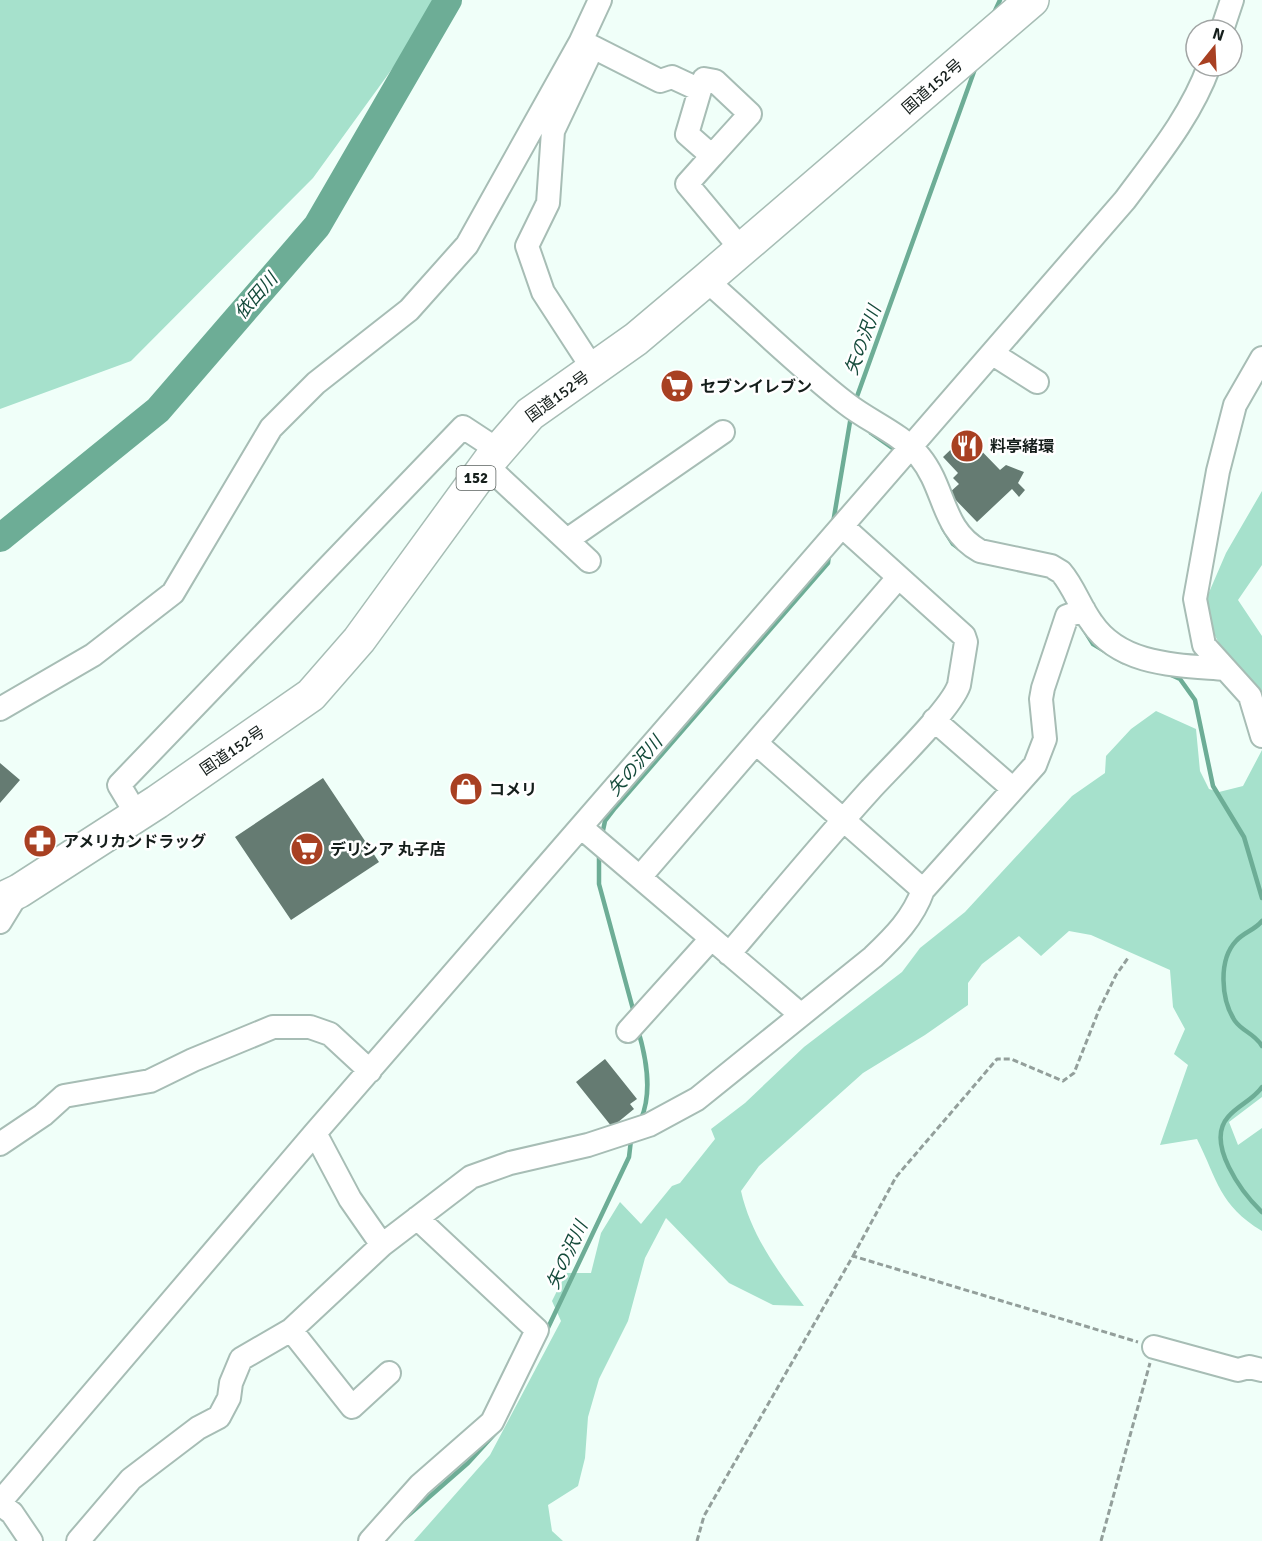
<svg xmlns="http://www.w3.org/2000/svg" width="1262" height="1541" viewBox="0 0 1262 1541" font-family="Signika,'Noto Sans JP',sans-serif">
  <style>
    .green { fill: #a6e1cc }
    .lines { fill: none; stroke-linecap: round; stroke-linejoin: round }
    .stream { stroke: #6dad96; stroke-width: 4.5 }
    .river { stroke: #6dad96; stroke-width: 28 }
    .building { fill: #657b72 }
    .minor-casing { stroke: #a7bdb5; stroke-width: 26 }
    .highway-casing { stroke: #a7bdb5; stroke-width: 36 }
    .path { stroke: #939f9b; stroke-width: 3; stroke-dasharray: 6 3; stroke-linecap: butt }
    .minor { stroke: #fff; stroke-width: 22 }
    .highway { stroke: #fff; stroke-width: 33 }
    .labels { text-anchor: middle; stroke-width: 5; stroke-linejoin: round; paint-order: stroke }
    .shield { fill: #fff; stroke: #5b625f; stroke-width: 1.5 }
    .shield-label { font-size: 15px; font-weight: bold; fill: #151e1b }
    .street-label { font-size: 16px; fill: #151e1b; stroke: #fff }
    .poi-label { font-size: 16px; font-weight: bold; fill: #151e1b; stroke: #fff; text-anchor: start }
    .water-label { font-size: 18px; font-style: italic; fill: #154b3b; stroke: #fff }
  </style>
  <rect width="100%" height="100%" fill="#f0fff9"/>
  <path class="green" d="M0 0H442L313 178 131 361 0 409Z
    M1262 491V565L1238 600 1262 636V703L1260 691 1225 654 1209 625 1204 604 1226 553Z
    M1156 711 1196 729 1200 771 1209 789 1219 792 1243 786 1262 750V1097L1229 1122 1238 1145 1262 1128V1231C1219 1205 1218 1181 1197 1139L1160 1145 1188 1065 1174 1054 1185 1029 1173 1007 1170 970 1091 935 1069 931 1041 956 1019 936 982 964 968 983V1005L925 1035 863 1073 759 1166 741 1191C751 1235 777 1270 804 1306L773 1305 729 1283 666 1218 645 1258 628 1321 599 1379 588 1417 585 1458 578 1486 548 1505 552 1531 563 1541H414L490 1455 561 1321 552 1301 566 1273H591L601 1233 620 1202 641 1224 672 1186 680 1183 715 1139 711 1129 745 1103 804 1047 902 972 920 948 965 912 1072 796 1105 773 1106 756 1131 729Z"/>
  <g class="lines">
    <path class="stream" d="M993 15 1000 0
      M855 402 976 66
      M871 433 898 452
      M833 523 851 416
      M943 528 953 544 972 558
      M1083 628 1093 644 1123 662
      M1169 674 1180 679 1195 700 1213 786 1244 837 1262 898
      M602 835 605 821 615 808 828 563 829 555
      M599 852V884L634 1013
      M1262 921C1255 930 1244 932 1236 941 1218 960 1221 1000 1235 1021 1243 1032 1254 1033 1262 1046
      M638 1030C646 1057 653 1091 641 1119
      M1262 1087C1253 1100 1238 1105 1228 1117 1205 1143 1242 1193 1262 1212
      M546 1332 629 1157 631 1140
      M404 1519 468 1463 500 1428"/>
    <path class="river" d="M0 538 158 410 317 226 448 0"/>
  </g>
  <path class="building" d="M966 435 1000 470 1006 465 1024 472 1018 483 1025 490 1019 497 1012 489 977 522 949 493 959 484 953 478 958 473 943 457Z
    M0 763 20 780 0 803Z
    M323 778 379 862 291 920 235 837Z
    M605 1059 637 1099 630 1104 634 1109 612 1127 576 1082Z"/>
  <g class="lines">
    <g class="minor-casing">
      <path id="minor" d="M600 0 581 41 660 81 672 77 700 90 687 134 712 156 687 184 742 250
        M1222 30 1232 0
        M591 51 553 131 548 203 527 246 543 292 593 369
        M700 90 704 79 715 81 750 114 712 156
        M706 280C753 321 798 366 847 404 870 422 902 434 920 457 946 489 941 529 980 551L1051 566 1061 572C1074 587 1080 607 1092 623 1121 666 1178 665 1225 669
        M993 354 1037 382
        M1262 358 1235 405 1218 471 1195 599 1204 645 1250 696 1262 736
        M486 465 589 561
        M567 540 723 432
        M0 709 93 655 173 593 271 428 316 383 409 310 467 245 581 41
        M934 720 1012 788
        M756 743 923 890
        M137 815 119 785 463 427 498 450
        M582 828 800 1014
        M640 877 897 579
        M0 922 19 891
        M729 954C776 899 822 843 870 790 890 768 951 709 959 685L966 642 964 636 842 526
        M628 1031 710 940
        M315 1133 350 1199 382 1245
        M0 1144 43 1115 64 1096 150 1081 193 1060 273 1027H310L330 1034 370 1071
        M291 1330 352 1407 389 1373
        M1154 1347 1238 1370 1249 1367 1262 1370
        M0 1502 315 1133 1125 200C1156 158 1191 116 1209 66
        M0 1504 12 1513 31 1541
        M78 1541 131 1479 198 1428 219 1417 229 1398 231 1383 241 1359 291 1330 382 1245 471 1177 510 1163 588 1145 649 1125 697 1099 873 957C895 936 913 918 923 890L1035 765 1045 739 1041 699 1043 688 1067 616 1084 610
        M370 1541 420 1485 492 1422 537 1330 417 1218"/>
    </g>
    <g class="highway-casing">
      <path id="highway" d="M0 900 19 891 157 802 311 695 359 640 491 459 530 414 636 339 706 280 1032 0"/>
    </g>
    <path class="path" d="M853 1256 896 1177 997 1059H1011L1063 1081 1074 1073 1099 1010 1116 975 1128 958
      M697 1541 704 1516 853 1256 1138 1342
      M1101 1541 1150 1363"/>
    <use href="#minor" class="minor"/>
    <use href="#highway" class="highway"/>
  </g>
  <defs>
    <g id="supermarket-disc" transform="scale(1.725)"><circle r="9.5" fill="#a84022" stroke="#fff"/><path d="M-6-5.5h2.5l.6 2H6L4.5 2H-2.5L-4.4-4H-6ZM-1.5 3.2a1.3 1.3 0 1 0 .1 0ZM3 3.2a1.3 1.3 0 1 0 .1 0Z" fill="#fff"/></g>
    <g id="restaurant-disc" transform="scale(1.725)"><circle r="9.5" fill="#a84022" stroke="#fff"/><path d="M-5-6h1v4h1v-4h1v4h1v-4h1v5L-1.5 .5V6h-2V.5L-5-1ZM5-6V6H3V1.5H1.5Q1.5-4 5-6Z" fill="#fff"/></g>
    <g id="shop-disc" transform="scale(1.725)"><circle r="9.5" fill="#a84022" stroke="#fff"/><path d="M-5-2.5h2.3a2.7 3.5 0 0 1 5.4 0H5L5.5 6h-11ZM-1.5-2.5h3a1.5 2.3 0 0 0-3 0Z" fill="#fff"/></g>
    <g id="pharmacy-disc" transform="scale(1.725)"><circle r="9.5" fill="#a84022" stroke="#fff"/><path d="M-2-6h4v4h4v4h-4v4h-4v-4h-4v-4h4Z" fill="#fff"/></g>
  </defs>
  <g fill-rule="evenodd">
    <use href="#supermarket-disc" x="677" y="386"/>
    <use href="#restaurant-disc" x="967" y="446"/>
    <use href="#shop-disc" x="466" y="789"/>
    <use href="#pharmacy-disc" x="40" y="841"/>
    <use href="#supermarket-disc" x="307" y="849"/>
  </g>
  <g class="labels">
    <rect class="shield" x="456.5" y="466" width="39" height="24" rx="4.5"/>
    <g class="shield-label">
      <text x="476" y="483">152</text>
    </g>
    <g class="street-label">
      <text transform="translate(932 86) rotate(-41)" y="6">国道152号</text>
      <text transform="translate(557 396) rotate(-36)" y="6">国道152号</text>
      <text transform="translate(232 750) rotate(-34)" y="6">国道152号</text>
    </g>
    <g class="poi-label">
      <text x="700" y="392">セブンイレブン</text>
      <text x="990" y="452">料亭緒環</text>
      <text x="489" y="795">コメリ</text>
      <text x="63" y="847">アメリカンドラッグ</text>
      <text x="330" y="855">デリシア 丸子店</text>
    </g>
    <g class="water-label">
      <text transform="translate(256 296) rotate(-49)" y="6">依田川</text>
      <text transform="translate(863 340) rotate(-70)" y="6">矢の沢川</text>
      <text transform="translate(635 766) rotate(-49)" y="6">矢の沢川</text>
      <text transform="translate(567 1255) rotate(-65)" y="6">矢の沢川</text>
    </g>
  </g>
  <g transform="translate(1214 48) rotate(18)"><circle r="28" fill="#ffffff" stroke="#a1a5a4" stroke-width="1.5"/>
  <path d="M0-4.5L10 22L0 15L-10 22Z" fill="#a84022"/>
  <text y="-9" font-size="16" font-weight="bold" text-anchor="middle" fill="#151e1b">N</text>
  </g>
</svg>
